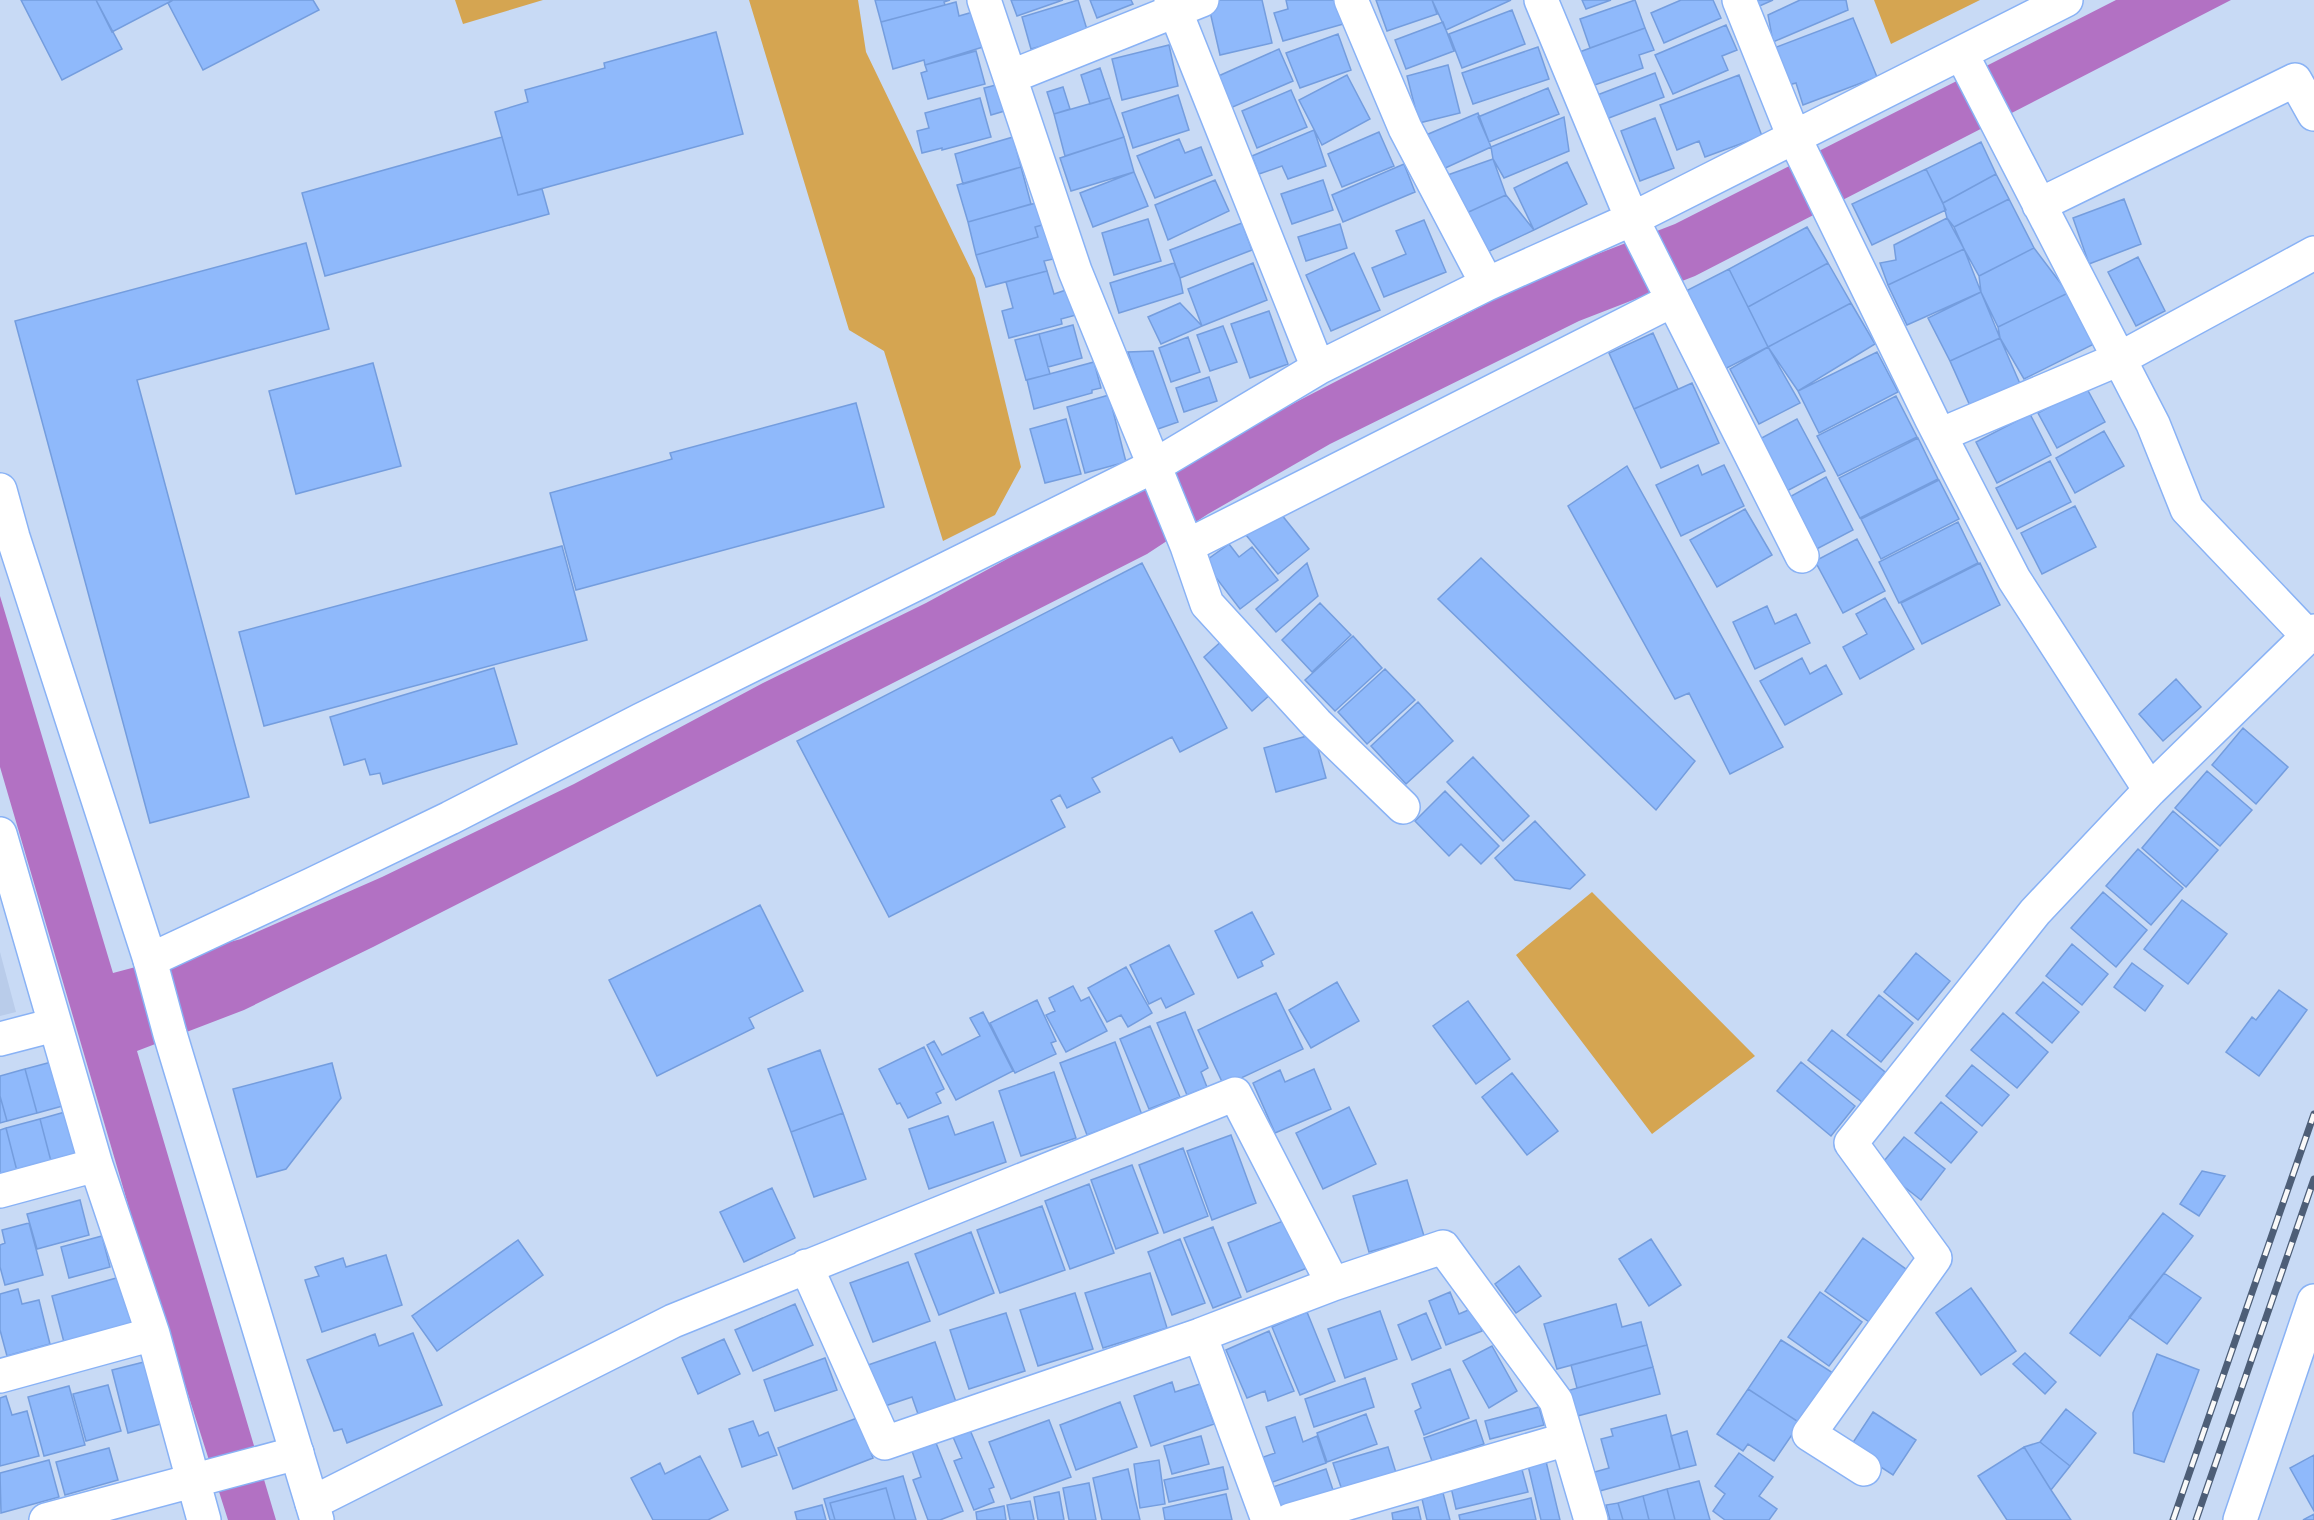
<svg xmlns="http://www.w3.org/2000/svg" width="2314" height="1520" viewBox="0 0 2314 1520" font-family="'Roboto Condensed',sans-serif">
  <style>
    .built { fill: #b9ccea }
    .green { fill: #d5a551 }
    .water { fill: #b271c3 }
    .building { fill: #8fb9fb; stroke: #749dde; stroke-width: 1.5 }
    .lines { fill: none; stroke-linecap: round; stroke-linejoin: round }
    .street-casing { stroke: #89b2f5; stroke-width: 36 }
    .secondary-casing { stroke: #89b2f5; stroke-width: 36 }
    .street { stroke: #fff; stroke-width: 33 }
    .secondary { stroke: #fff; stroke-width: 33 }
    .rail-casing { stroke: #4d5e77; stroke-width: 7 }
    .rail { stroke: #f9f9f9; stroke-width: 4.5; stroke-dasharray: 14; stroke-linecap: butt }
  </style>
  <rect width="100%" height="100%" fill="#c8daf5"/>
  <path class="built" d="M0 952 16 1012 0 1016Z"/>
  <path class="green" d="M455 0H543L463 24Z
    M749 0H858L866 52 975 278 1021 467 995 515 943 541 884 351 849 330Z
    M1874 0H1980L1891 44Z
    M1592 892 1755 1056 1652 1134 1516 955Z"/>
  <path class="water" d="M2116 0H2231L1695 276 1579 321 1330 444 1208 514 1147 554 373 947 244 1010 137 1051 276 1520H228L132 1218 0 767V596L113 973 241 939 382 877 574 784 763 683 926 603 1300 400 1538 277 1675 224Z"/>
  <path class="building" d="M21 0H96L122 49 62 80Z
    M96 0H173L112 32Z
    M173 0H313L319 10 203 70 168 3Z
    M875 0H950L944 2 945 5 881 22Z
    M1011 0H1063L1017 16Z
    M1078 0 1088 33 1031 49 1022 17Z
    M1090 0H1131L1133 4 1097 18Z
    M1219 0H1262L1272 43 1220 55 1208 3Z
    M1286 0H1341L1347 23 1283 41 1274 13 1288 9Z
    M1376 0H1432L1437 14 1387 31Z
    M1432 0H1511L1446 30Z
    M1582 0H1611L1586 9Z
    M1635 0 1645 28 1590 48 1580 19Z
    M1681 0H1713L1721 18 1664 43 1651 13Z
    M1751 0H1773L1755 8Z
    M1800 0H1846L1848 10 1773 42 1768 15Z
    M956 2 959 16 973 12 983 47 925 65 924 60 893 69 881 22Z
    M1512 10 1525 44 1462 68 1449 34Z
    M1853 18 1877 77 1803 105 1796 83 1785 86 1774 48Z
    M1443 22 1454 51 1406 69 1395 40Z
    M1726 25 1737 50 1722 56 1728 70 1673 94 1655 55Z
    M1645 28 1654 50 1639 55 1643 68 1586 88 1574 54Z
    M716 32 743 134 518 195 495 112 528 102 525 90 605 68 604 63Z
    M1338 34 1351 70 1300 88 1286 53Z
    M1169 45 1178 86 1122 100 1112 59Z
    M1538 47 1549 79 1473 104 1462 73Z
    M1279 49 1293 81 1228 109 1214 78Z
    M976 51 985 84 928 99 921 73 927 71 925 65Z
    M1448 65 1460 113 1419 123 1407 76Z
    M1100 68 1110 98 1090 104 1081 75Z
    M1655 73 1664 97 1601 121 1592 97Z
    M1347 75 1370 119 1322 145 1299 100Z
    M1739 75 1762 136 1705 157 1699 141 1677 150 1660 105Z
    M1008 82 1015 108 991 115 984 88Z
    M1063 87 1070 109 1054 114 1047 92Z
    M1548 88 1559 114 1489 142 1478 117Z
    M1291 90 1307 127 1257 148 1242 111Z
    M1178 95 1189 130 1133 148 1122 113Z
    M980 98 991 137 942 150V148L922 153 917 131 929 128 925 113Z
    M1110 98 1124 137 1065 156 1054 114Z
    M1478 113 1491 147 1441 170 1426 135Z
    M1564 117 1569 151 1504 178 1493 159 1491 147Z
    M1655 118 1674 168 1640 181 1621 131Z
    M1314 130 1326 166 1288 179 1282 166 1259 174 1252 156Z
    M1379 132 1394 166 1342 187 1328 154Z
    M502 137 518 195 542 189 549 214 325 276 302 193Z
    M1013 137 1021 167 963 184 955 154Z
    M1124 137 1134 172 1071 191 1060 158Z
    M1179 139 1185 153 1201 147 1212 175 1155 198 1137 156Z
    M1981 142 1996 174 1943 203 1926 169Z
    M1493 159 1506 195 1462 215 1442 177Z
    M1567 162 1587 204 1534 230 1514 188Z
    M1404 164 1415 192 1343 222 1332 195Z
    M1021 167 1031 204 968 222 957 185Z
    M1926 169 1946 210 1872 245 1852 204Z
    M1134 172 1148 206 1093 227 1080 193Z
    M1996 174 2009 199 1954 227 1947 218 1943 203Z
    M1215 180 1229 211 1168 240 1155 205Z
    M1323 180 1333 210 1292 224 1281 194Z
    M1506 195 1534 230 1481 255 1462 215Z
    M2009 199 2034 248 1979 276 1964 249 1954 227Z
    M2124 199 2141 244 2089 264 2073 218Z
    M1036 203 1042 225 1035 227 1038 237 976 255 968 222Z
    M1947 218 1964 249 1888 285 1880 263 1896 260 1894 245Z
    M1148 219 1161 261 1114 275 1102 233Z
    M1424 220 1446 272 1384 297 1372 268 1406 254 1396 231Z
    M1049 223 1058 258 1044 261 1047 271 986 287 976 255 1038 237 1035 227Z
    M1242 223 1252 250 1180 278 1170 250Z
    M1340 224 1347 248 1306 261 1298 237Z
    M1807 227 1828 263 1748 307 1729 269Z
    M306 243 329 329 137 380 249 797 150 823 15 321Z
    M2034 248 2068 293 1998 327 1981 292 1979 276Z
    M1964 249 1981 292 1907 325 1888 285Z
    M1354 253 1380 310 1331 331 1306 275Z
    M2138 257 2165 311 2136 326 2108 272Z
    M1174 263 1180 278 1183 293 1119 313 1110 283Z
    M1253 263 1267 300 1202 326 1188 289Z
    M1828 263 1851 303 1768 347 1748 307Z
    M1729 269 1768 347 1719 372 1680 294Z
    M1047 271 1054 294 1069 289 1076 315 1061 319 1062 324 1009 338 1002 311 1013 308 1006 282Z
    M1981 292 2000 338 1950 361 1928 318Z
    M2068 293 2094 344 2024 379 2000 338 1998 327Z
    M1180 303 1202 326 1161 344 1148 317Z
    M1851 303 1875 344 1798 391 1768 347Z
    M1269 311 1288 364 1250 378 1231 324Z
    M1073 325 1082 358 1048 367 1039 334Z
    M1223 326 1237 362 1210 371 1197 335Z
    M1653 333 1678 389 1634 409 1609 353Z
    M1039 334 1050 374 1026 380 1015 340Z
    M1188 337 1200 372 1171 382 1159 348Z
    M2000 338 2021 386 1971 408 1950 361Z
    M1768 347 1800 403 1759 424 1730 369Z
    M1153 351 1178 422 1155 430 1128 352Z
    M1877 352 1898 392 1819 433 1798 391Z
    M1094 362 1101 388 1092 390V393L1034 409 1027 380Z
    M373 363 401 466 296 494 269 391Z
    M1209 377 1217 401 1184 412 1176 388Z
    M1692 383 1719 443 1661 468 1634 409Z
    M2086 387 2105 422 2057 448 2038 413Z
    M1109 395 1126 462 1085 473 1067 407Z
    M1896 396 1917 437 1838 476 1817 436Z
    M856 403 884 507 576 590 550 493 672 459 670 453Z
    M2030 414 2051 455 1997 483 1976 442Z
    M1066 419 1081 474 1045 483 1030 429Z
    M1797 419 1825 471 1783 493 1756 441Z
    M2104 431 2124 466 2075 493 2056 458Z
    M1918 438 1938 479 1860 518 1839 478Z
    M2050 461 2071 502 2017 529 1996 488Z
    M1698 465 1702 475 1724 465 1744 506 1681 536 1656 485Z
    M1627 466 1783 747 1730 774 1689 693 1675 699 1568 506Z
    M1826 477 1853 530 1811 552 1784 500Z
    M1939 480 1959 519 1881 559 1861 519Z
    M2075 506 2096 547 2042 574 2021 533Z
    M1277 509 1309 549 1278 574 1246 535Z
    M1745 509 1772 555 1717 587 1690 540Z
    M1958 522 1978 563 1899 603 1879 562Z
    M1857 539 1885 591 1843 613 1815 561Z
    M1229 544 1239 557 1252 547 1278 580 1240 609 1204 562Z
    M562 546 587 640 264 726 239 632Z
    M1481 558 1695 761 1656 810 1438 599Z
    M1142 563 1227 728 1180 752 1172 737 1092 778 1100 792 1067 808 1060 795 1051 800 1065 827 889 917 797 741Z
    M1307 563 1318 596 1276 632 1256 609Z
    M1980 563 2000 605 1922 644 1901 603Z
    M1885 598 1914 649 1860 679 1843 647 1867 634 1856 614Z
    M1320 603 1351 635 1312 672 1282 640Z
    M1767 606 1775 624 1796 614 1810 643 1755 669 1733 622Z
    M1353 636 1382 668 1335 711 1305 680Z
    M1225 638 1273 692 1252 711 1204 657Z
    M1802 658 1810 674 1826 665 1842 694 1785 725 1760 681Z
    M494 668 517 744 383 784 380 773 370 775 365 759 344 765 330 717Z
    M1385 669 1415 700 1367 744 1338 712Z
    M2176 679 2201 707 2163 741 2139 714Z
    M1418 702 1453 741 1406 784 1371 746Z
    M2243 728 2288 767 2256 804 2212 765Z
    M1314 734 1326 778 1276 792 1264 748Z
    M1473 757 1529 816 1503 841 1447 782Z
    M2207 771 2252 810 2220 846 2175 808Z
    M1445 791 1499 846 1481 864 1461 844 1449 856 1415 821Z
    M2173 811 2218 850 2186 887 2142 848Z
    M1535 821 1585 875 1570 889 1515 880 1495 858Z
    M2138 849 2183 888 2151 925 2106 886Z
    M2103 892 2147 930 2116 967 2071 928Z
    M2182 900 2227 934 2188 984 2144 949Z
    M760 905 803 991 749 1018 754 1028 657 1076 609 980Z
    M1252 912 1274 954 1261 961 1263 966 1238 978 1215 931Z
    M2072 944 2108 974 2082 1005 2046 976Z
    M1169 945 1194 994 1166 1008 1161 998 1149 1004 1130 965Z
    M1916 953 1950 981 1918 1020 1884 992Z
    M2132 963 2163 986 2145 1011 2114 987Z
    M1126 967 1152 1013 1128 1027 1121 1015 1107 1022 1088 988Z
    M1337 982 1359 1021 1311 1048 1289 1010Z
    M2043 982 2079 1012 2052 1043 2016 1013Z
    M1073 986 1081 1001 1089 997 1107 1031 1066 1052 1046 1015 1055 1011 1049 998Z
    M2279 990 2307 1010 2259 1076 2226 1052 2252 1017 2256 1020Z
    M1276 993 1303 1049 1224 1086 1198 1030Z
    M1879 995 1913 1023 1881 1062 1847 1035Z
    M1037 1000 1056 1041 1051 1043 1056 1054 1015 1073 990 1023Z
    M1468 1001 1510 1059 1476 1084 1433 1026Z
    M983 1012 1013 1071 956 1100 927 1045 934 1041 942 1055 980 1036 970 1018Z
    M1185 1012 1208 1068 1201 1072 1207 1087 1187 1095 1157 1023Z
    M2003 1013 2048 1052 2017 1088 1971 1050Z
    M1150 1026 1180 1097 1149 1109 1120 1039Z
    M1832 1030 1885 1072 1862 1102 1808 1060Z
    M1115 1042 1142 1115 1087 1135 1060 1063Z
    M924 1047 944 1089 936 1093 941 1103 908 1118 900 1103 897 1104 879 1069Z
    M820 1050 843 1113 791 1132 768 1069Z
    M59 1060 70 1104 37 1113 25 1069Z
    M1801 1062 1855 1106 1831 1136 1777 1091Z
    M332 1063 341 1098 286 1169 257 1177 233 1089Z
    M1972 1065 2009 1095 1982 1126 1946 1096Z
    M25 1069 37 1113 7 1121 0 1096V1076Z
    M1314 1069 1331 1109 1275 1133 1253 1083 1280 1070 1285 1082Z
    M1054 1072 1076 1138 1021 1156 999 1091Z
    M1512 1073 1558 1131 1527 1155 1482 1097Z
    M0 1096 7 1121 0 1123Z
    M1941 1102 1977 1132 1951 1163 1915 1133Z
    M1349 1107 1376 1164 1323 1189 1296 1133Z
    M72 1110 85 1157 52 1165 40 1119Z
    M843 1113 866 1179 814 1197 791 1132Z
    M948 1116 955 1135 993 1122 1006 1162 929 1189 909 1129Z
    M40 1119 52 1165 18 1175 6 1128Z
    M6 1128 18 1175 0 1179V1130Z
    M1231 1135 1256 1203 1212 1220 1187 1151Z
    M1904 1137 1945 1169 1921 1200 1879 1167Z
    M1183 1148 1208 1216 1164 1233 1139 1165Z
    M1132 1165 1158 1233 1116 1249 1091 1180Z
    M2202 1171 2225 1176 2199 1216 2180 1204Z
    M1407 1180 1424 1236 1369 1252 1353 1196Z
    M1089 1184 1114 1253 1070 1269 1045 1201Z
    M772 1188 795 1238 744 1262 720 1212Z
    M80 1200 89 1235 37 1249 27 1214Z
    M1042 1206 1065 1270 1000 1293 977 1230Z
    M2163 1213 2193 1236 2100 1356 2070 1333Z
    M1288 1219 1307 1268 1247 1292 1228 1243Z
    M29 1223 43 1275 5 1285 0 1267V1245L5 1243 2 1230Z
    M1213 1227 1241 1297 1213 1308 1184 1238Z
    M971 1232 994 1293 939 1315 915 1254Z
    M102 1236 110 1267 69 1278 61 1247Z
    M1863 1238 1910 1272 1872 1324 1825 1291Z
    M1180 1239 1205 1303 1172 1315 1148 1252Z
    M1651 1239 1681 1285 1649 1306 1619 1259Z
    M518 1240 543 1275 437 1351 412 1316Z
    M386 1255 402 1305 322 1332 305 1280 319 1276 315 1267 343 1258 346 1267Z
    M908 1262 930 1321 873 1342 850 1283Z
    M1519 1266 1541 1296 1516 1313 1495 1284Z
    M1150 1273 1167 1328 1103 1348 1085 1293Z
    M2164 1273 2201 1298 2167 1344 2129 1317Z
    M120 1277 135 1331 66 1350 52 1296Z
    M1971 1288 2016 1351 1981 1375 1936 1313Z
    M18 1289 22 1304 39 1300 50 1344 7 1356 0 1330V1294Z
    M1450 1292 1459 1314 1473 1308 1482 1331 1446 1345 1429 1301Z
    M1820 1292 1862 1322 1829 1366 1788 1337Z
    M1075 1293 1093 1349 1038 1366 1020 1310Z
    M795 1304 813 1345 753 1371 735 1330Z
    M1616 1304 1622 1327 1641 1322 1647 1345 1557 1369 1544 1324Z
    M1380 1311 1397 1359 1345 1378 1328 1329Z
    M1307 1312 1335 1381 1300 1395 1272 1327Z
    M1006 1313 1025 1371 969 1389 950 1330Z
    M1426 1313 1441 1348 1412 1360 1398 1325Z
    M1269 1331 1294 1391 1268 1401 1265 1391 1247 1398 1226 1350Z
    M413 1333 442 1405 347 1443 342 1429 334 1431 307 1360 375 1334 379 1346Z
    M724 1339 740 1374 698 1394 682 1358Z
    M1781 1340 1833 1373 1800 1423 1748 1389Z
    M935 1342 956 1402 918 1414 912 1397 882 1407 868 1365Z
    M1647 1345 1653 1367 1577 1388 1571 1365Z
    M1492 1346 1517 1391 1489 1408 1463 1361Z
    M2025 1353 2056 1382 2045 1394 2013 1364Z
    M2157 1354 2199 1370 2164 1462 2134 1453 2133 1413Z
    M825 1358 837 1390 775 1411 764 1380Z
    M152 1360 168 1422 128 1433 112 1370Z
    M1653 1367 1660 1394 1570 1418 1563 1392Z
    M1450 1369 1469 1418 1424 1435 1415 1411 1421 1408 1412 1384Z
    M1365 1378 1374 1407 1314 1427 1305 1399Z
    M1172 1382 1175 1392 1200 1384 1214 1424 1151 1446 1134 1396Z
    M108 1385 121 1431 86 1441 73 1394Z
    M69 1386 85 1445 44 1456 28 1397Z
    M1748 1389 1800 1423 1774 1461 1748 1444 1743 1451 1717 1434Z
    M6 1396 12 1415 27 1411 39 1456 0 1466V1398Z
    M1120 1402 1137 1447 1076 1470 1060 1425Z
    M1539 1407 1544 1425 1490 1439 1485 1421Z
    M2066 1409 2096 1433 2070 1466 2040 1442Z
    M1873 1412 1916 1440 1893 1475 1850 1447Z
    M1366 1414 1377 1444 1327 1462 1317 1433Z
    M1666 1415 1680 1469 1596 1492 1591 1473 1609 1468 1601 1439 1613 1436 1611 1429Z
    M1295 1417 1303 1442 1317 1436 1326 1463 1267 1484 1258 1459 1275 1453 1266 1427Z
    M857 1418 873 1458 793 1489 778 1448Z
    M1049 1420 1071 1477 1011 1499 989 1442Z
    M1476 1420 1484 1444 1432 1461 1424 1438Z
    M753 1421 759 1436 768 1432 777 1455 742 1467 729 1429Z
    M970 1430 994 1487 989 1489 994 1502 974 1510 954 1461 962 1458 953 1437Z
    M1687 1431 1696 1465 1680 1469 1671 1436Z
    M1201 1436 1209 1464 1172 1474 1164 1446Z
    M2040 1442 2070 1466 2051 1490 2024 1447Z
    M936 1443 963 1511 940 1520H928L913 1480 921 1477 912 1451Z
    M1388 1447 1397 1476 1343 1493 1333 1463Z
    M2024 1447 2051 1490 2071 1520H2007L1978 1476Z
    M109 1448 118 1480 65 1495 56 1462Z
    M1544 1453 1560 1520H1541L1526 1457Z
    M1739 1453 1773 1477 1759 1496 1777 1509 1769 1520H1725L1713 1511 1725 1494 1715 1486Z
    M2314 1455V1511L2290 1468Z
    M700 1456 728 1510 708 1520H653L631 1478 660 1463 665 1474Z
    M49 1460 59 1497 1 1513 0 1473Z
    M1159 1460 1165 1504 1140 1508 1134 1464Z
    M1521 1466 1528 1492 1456 1509 1450 1483Z
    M1223 1467 1228 1489 1169 1502 1164 1480Z
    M1128 1469 1140 1520H1102L1093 1478Z
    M1326 1469 1335 1496 1276 1515 1267 1489Z
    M903 1476 916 1520H830L824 1499Z
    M1699 1481 1710 1520H1675L1667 1489Z
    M1089 1483 1096 1520H1069L1063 1488Z
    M886 1488 895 1520H835L830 1503Z
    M1667 1489 1675 1520H1649L1643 1496Z
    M1059 1492 1064 1520H1038L1034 1497Z
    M1443 1493 1450 1520H1427L1422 1499Z
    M1226 1494 1232 1520H1165L1163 1508Z
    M1643 1496 1649 1520H1623L1618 1503Z
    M1531 1498 1536 1520H1460L1459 1515Z
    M1030 1501 1034 1520H1010L1007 1505Z
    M1618 1503 1623 1520H1610L1606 1505Z
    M822 1505 826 1520H797L795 1512Z
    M1004 1506 1006 1520H977L976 1512Z
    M1418 1507 1421 1520H1393L1392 1513Z
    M2314 1514V1520H2303Z"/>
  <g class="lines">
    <g class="street-casing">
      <path id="street" d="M984 0 1075 271 1187 546 1207 604 1316 723 1403 807
        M1171 0 1318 368
        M1351 0 1405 128 1487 284
        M1541 0 1632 219 1802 556
        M1739 0 1794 137 1932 420 2014 579 2150 790
        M1961 53 2153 424 2187 509 2308 636 2314 631
        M1010 77 1202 0
        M2039 205 2295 80 2314 114
        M1940 435 2119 359 2314 253
        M1187 546 1673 300
        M0 834 96 1165 153 1334 204 1520
        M150 960 311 885 450 818 641 720 1154 466 1318 368 1487 284 1632 219 2066 0
        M0 1039 54 1025
        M0 1191 96 1165
        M806 1266 885 1443 1200 1335 1333 1284
        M1200 1335 1268 1520
        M0 1376 153 1334
        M1864 1469 1809 1434 1935 1258 1851 1143 2035 912 2150 790 2308 636
        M312 1503 673 1321 1235 1094 1333 1284 1443 1247 1556 1401 1591 1520
        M46 1520 297 1453
        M1290 1520 1567 1439
        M2240 1520 2314 1301"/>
    </g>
    <g class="secondary-casing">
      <path id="secondary" d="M0 490 13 537 150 960 170 1034 317 1520"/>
    </g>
    <use href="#street" class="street"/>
    <use href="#secondary" class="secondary"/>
    <g class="rail-casing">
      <path id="rail" d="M2173 1520 2314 1114
        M2196 1520 2314 1179"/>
    </g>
    <use href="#rail" class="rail"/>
  </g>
</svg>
